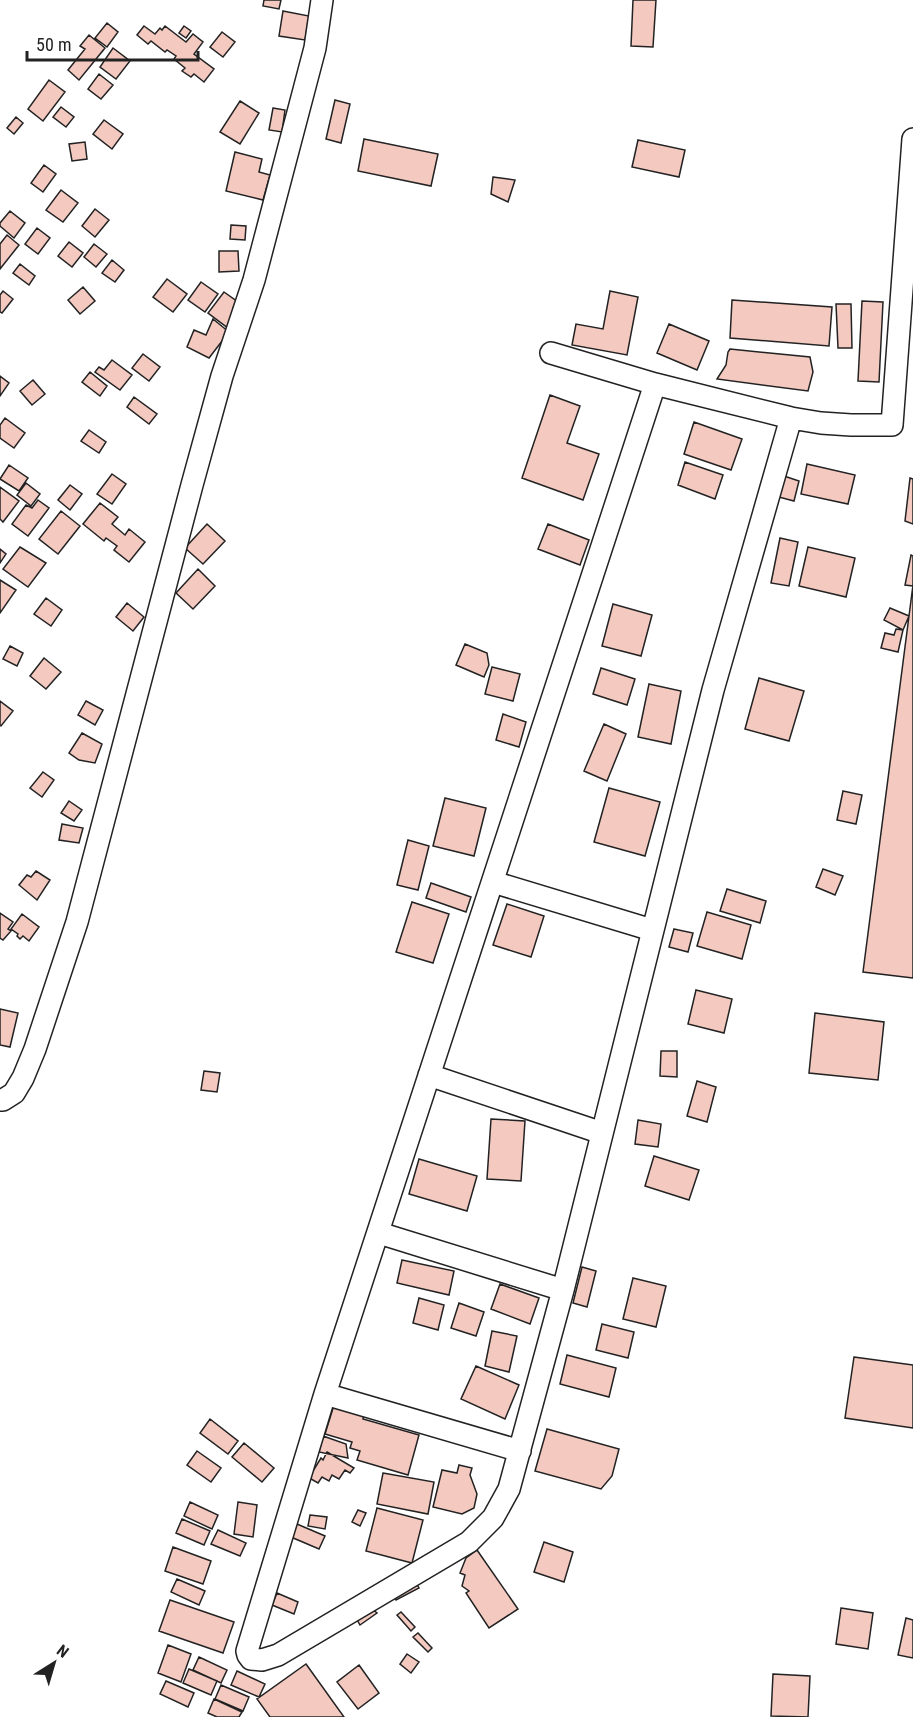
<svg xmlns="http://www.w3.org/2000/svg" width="913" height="1717" viewBox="0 0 913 1717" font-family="'Roboto Condensed',sans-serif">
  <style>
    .building { fill: #f3c9c0; stroke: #222; stroke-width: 1.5 }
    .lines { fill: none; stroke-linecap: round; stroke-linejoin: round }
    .street-casing { stroke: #222; stroke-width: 24 }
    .street { stroke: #fff; stroke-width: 21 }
  </style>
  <rect width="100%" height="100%" fill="#fff"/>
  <path class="building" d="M264 0H281L279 9 263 6Z
    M633 0H656L653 47 631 46Z
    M283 11 309 16 305 40 279 36Z
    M107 23 118 32 107 47 95 38Z
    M144 26 155 34 160 28 162 30 165 26 186 42 193 34 203 42 194 54 214 69 204 82 194 74 191 77 182 71 185 68 174 59 176 56 167 50 165 52 151 41 148 44 137 35Z
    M184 26 191 31 186 38 179 33Z
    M222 32 235 42 223 57 210 47Z
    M89 35 105 48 79 80 68 70 85 49 80 46Z
    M113 48 130 61 116 79 100 67Z
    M99 74 113 85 101 99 88 89Z
    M49 80 65 92 43 121 28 109Z
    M335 100 350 104 341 143 326 139Z
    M240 101 259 113 240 144 220 132Z
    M61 107 74 117 66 127 53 117Z
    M273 108 285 110 282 132 269 130Z
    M16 117 23 123 14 134 7 128Z
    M104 120 123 134 112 149 93 134Z
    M364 139 438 154 431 186 358 171Z
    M638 140 685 150 679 177 632 167Z
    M85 142 87 159 72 161 69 144Z
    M235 152 262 159 259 172 270 175 263 200 226 191Z
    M44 165 56 174 43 192 31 183Z
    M493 177 515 180 508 202 491 194Z
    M61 190 78 203 63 222 46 210Z
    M95 209 109 220 95 237 82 226Z
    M10 211 25 223 14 238 0 226V223Z
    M231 225 246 226 245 240 230 239Z
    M37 228 50 238 38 254 25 244Z
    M7 235 19 245 0 269V244Z
    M69 242 83 253 72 267 58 256Z
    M94 244 107 254 96 267 84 257Z
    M219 251H238L239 271 219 272Z
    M112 260 124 270 115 282 102 273Z
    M20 264 35 276 29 285 13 273Z
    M167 279 187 294 173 312 153 297Z
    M201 282 218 294 205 312 188 300Z
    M83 287 95 301 80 314 68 300Z
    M3 291 13 299 2 313 0 312V295Z
    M610 291 638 297 627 355 572 345 576 324 603 329Z
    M224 292 238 302 233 308 236 311 228 328 208 313Z
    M732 300 832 307 829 346 730 338Z
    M862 301 883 302 879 382 858 381Z
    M836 304H851L852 348H838Z
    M213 319 229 332 209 358 187 347 194 330 206 335Z
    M669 324 709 341 697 370 657 353Z
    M730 349 810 357 813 372 808 391 717 379 726 365 728 352Z
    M143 354 160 367 149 381 132 368Z
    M112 360 132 375 120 390 95 372 99 367 104 370Z
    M90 372 107 386 100 396 82 382Z
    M0 376 9 383 0 396Z
    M33 380 45 394 32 405 20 391Z
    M550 395 580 406 567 443 599 454 583 500 522 478Z
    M134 397 157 414 149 424 127 407Z
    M5 418 25 433 14 448 0 438V425Z
    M694 422 742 439 731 470 684 454Z
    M89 430 106 442 99 453 81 441Z
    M685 462 723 475 715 499 678 485Z
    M807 464 855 475 848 504 801 494Z
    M9 465 28 478 19 491 0 479Z
    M112 474 126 484 112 504 97 494Z
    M781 475 799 481 794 501 775 496Z
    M910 478 913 479V524L905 521Z
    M26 483 40 494 31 506 17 495Z
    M70 485 82 494 70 510 58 500Z
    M0 487 19 501 3 522 0 519Z
    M38 500 49 508 28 536 12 524 26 505 32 508Z
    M100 503 118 517 112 524 125 535 129 529 145 542 129 562 114 550 117 546 106 538 104 541 83 524Z
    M61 511 80 526 58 554 39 539Z
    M207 524 225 541 203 564 185 548Z
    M548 524 589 540 580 565 538 549Z
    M780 538 798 542 789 586 771 583Z
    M20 547 46 563 28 587 3 569Z
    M808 547 855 558 846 597 799 586Z
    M0 549 6 554 0 563Z
    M911 555 913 556V586L905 585Z
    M198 569 215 586 193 609 176 593Z
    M0 580 16 590 0 613Z
    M913 585V978L863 972Z
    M46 598 62 610 51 626 34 614Z
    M127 603 144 617 133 631 116 617Z
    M613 604 652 615 641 656 602 646Z
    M890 608 909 616 903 630 884 620Z
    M896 629 903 630 898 652 881 648 885 633 894 635Z
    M465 644 487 653 489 665 484 677 456 665Z
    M10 646 23 653 17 666 3 659Z
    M44 658 61 672 46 689 30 676Z
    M492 667 520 674 513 701 485 694Z
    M601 668 635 679 627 705 593 694Z
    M759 678 804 691 789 741 745 729Z
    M649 684 681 691 671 744 638 737Z
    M0 701 13 711 1 726 0 725Z
    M86 701 103 710 95 725 78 715Z
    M503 714 526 722 519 747 496 740Z
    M604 724 626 734 607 781 584 771Z
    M82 733 102 744 95 763 79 760 69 753Z
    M43 772 54 780 42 797 30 788Z
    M609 788 660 802 645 856 594 842Z
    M843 791 862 795 856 824 837 820Z
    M445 798 486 808 474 856 433 846Z
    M69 801 82 810 74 821 61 813Z
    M62 824 83 828 79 843 59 840Z
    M408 840 429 846 418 890 397 885Z
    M823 869 843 876 835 895 816 887Z
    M36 871 50 880 37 900 19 885 27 875 31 877Z
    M431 883 471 897 466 912 426 898Z
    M727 889 766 901 760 923 720 911Z
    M412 902 449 914 433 963 396 952Z
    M507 904 544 916 531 957 493 945Z
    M707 912 751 925 742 959 697 946Z
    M0 913 13 922 8 929 11 931 3 940 0 938Z
    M22 914 39 927 29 941 23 936 20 939 17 936 18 934 11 929Z
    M674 929 693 933 688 952 669 947Z
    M696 990 732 999 724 1033 688 1024Z
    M0 1009 18 1013 10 1047 0 1045Z
    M815 1013 884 1022 878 1080 809 1073Z
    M661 1051H677V1077L660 1076Z
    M204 1071 220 1073 217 1092 201 1090Z
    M697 1081 716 1087 707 1122 687 1116Z
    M491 1119 525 1121 521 1181 487 1179Z
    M638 1120 661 1124 658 1147 635 1144Z
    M654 1156 699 1170 689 1200 645 1186Z
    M419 1159 477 1176 467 1211 409 1194Z
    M402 1260 454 1271 449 1295 397 1283Z
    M582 1267 596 1271 587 1307 573 1303Z
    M633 1278 666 1286 656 1327 623 1319Z
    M500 1284 539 1298 530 1324 491 1309Z
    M419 1298 444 1305 438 1330 413 1323Z
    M459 1303 484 1312 476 1336 451 1328Z
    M602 1324 634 1332 628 1358 596 1350Z
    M492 1331 517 1336 509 1372 485 1366Z
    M567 1355 616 1368 609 1397 560 1384Z
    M854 1357 913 1365V1428L845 1418Z
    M476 1366 519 1385 505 1419 461 1399Z
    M334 1405 364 1414 363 1419 419 1435 408 1475 357 1460 360 1451 350 1448 352 1442 325 1434Z
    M210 1419 238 1441 228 1454 200 1433Z
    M547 1429 619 1449 612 1476 601 1489 535 1471Z
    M323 1436 346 1444 348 1458 319 1452Z
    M244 1443 274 1468 262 1482 232 1457Z
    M197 1451 221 1468 211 1482 187 1465Z
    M327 1452 354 1468 350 1473 345 1470 339 1479 332 1475 329 1481 322 1477 318 1483 304 1475 308 1468 313 1471 321 1458 323 1460Z
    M459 1465 472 1468 470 1475 477 1494 474 1508 462 1514 433 1507 442 1470 457 1473Z
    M383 1473 434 1482 428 1514 377 1504Z
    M190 1502 218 1515 212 1529 184 1516Z
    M238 1502 257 1505 253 1537 234 1534Z
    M377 1508 423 1520 412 1563 366 1551Z
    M358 1510 366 1513 360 1526 352 1522Z
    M310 1515 327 1517 325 1529 308 1526Z
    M182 1519 210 1531 204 1545 176 1533Z
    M297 1524 325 1536 319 1549 291 1537Z
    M218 1530 246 1543 240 1556 211 1544Z
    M544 1542 573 1552 564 1582 534 1572Z
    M173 1547 211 1561 203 1584 165 1571Z
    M477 1550 518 1609 489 1628 466 1593 469 1591 462 1586 465 1575 460 1573 466 1558Z
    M177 1579 205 1591 199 1605 171 1592Z
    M415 1581 419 1588 396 1600 392 1593Z
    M277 1593 298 1602 294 1614 272 1605Z
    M170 1600 234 1622 223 1653 159 1631Z
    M371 1608 377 1613 360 1625 356 1618Z
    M841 1608 873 1613 868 1649 836 1644Z
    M401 1612 415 1627 411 1631 397 1615Z
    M906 1618 913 1620V1658L898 1655Z
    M418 1633 432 1648 428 1652 413 1637Z
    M168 1645 191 1654 181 1682 158 1673Z
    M407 1654 419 1662 411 1673 400 1664Z
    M199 1657 227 1670 221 1683 193 1670Z
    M306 1664 344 1717H270L257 1699Z
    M359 1665 379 1693 358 1709 337 1682Z
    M189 1669 217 1681 211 1695 183 1683Z
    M237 1671 265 1684 259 1697 231 1685Z
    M773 1674 810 1676 808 1717 771 1716Z
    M166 1681 194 1693 188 1707 160 1694Z
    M221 1685 249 1697 243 1711 215 1699Z
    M214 1699 242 1712 239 1717H217L208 1713Z"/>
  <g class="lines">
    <g class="street-casing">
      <path id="street" d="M551 353 655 384 791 418 821 423 851 425H892L913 139
        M655 384 325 1394 247 1651 248 1655 251 1659 262 1660 278 1655 469 1542 493 1518 509 1489 563 1290 713 690 791 418
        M493 882 652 930
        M429 1075 602 1133
        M0 1100H3L14 1093 23 1078 35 1049 77 922 192 485 222 376 254 280 315 48 322 0
        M379 1233 563 1290
        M325 1394 520 1451"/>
    </g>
    <use href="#street" class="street"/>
  </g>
  <g transform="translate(54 1663) rotate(37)" stroke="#ffffff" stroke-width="4.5" paint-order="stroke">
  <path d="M0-4.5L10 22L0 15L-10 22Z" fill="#222222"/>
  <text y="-9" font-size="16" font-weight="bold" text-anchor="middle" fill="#222222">N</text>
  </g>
  <path d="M27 51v9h171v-9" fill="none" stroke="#222222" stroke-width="3"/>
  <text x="36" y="51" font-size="18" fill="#222222" stroke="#ffffff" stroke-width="4.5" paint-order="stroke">50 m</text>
</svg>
